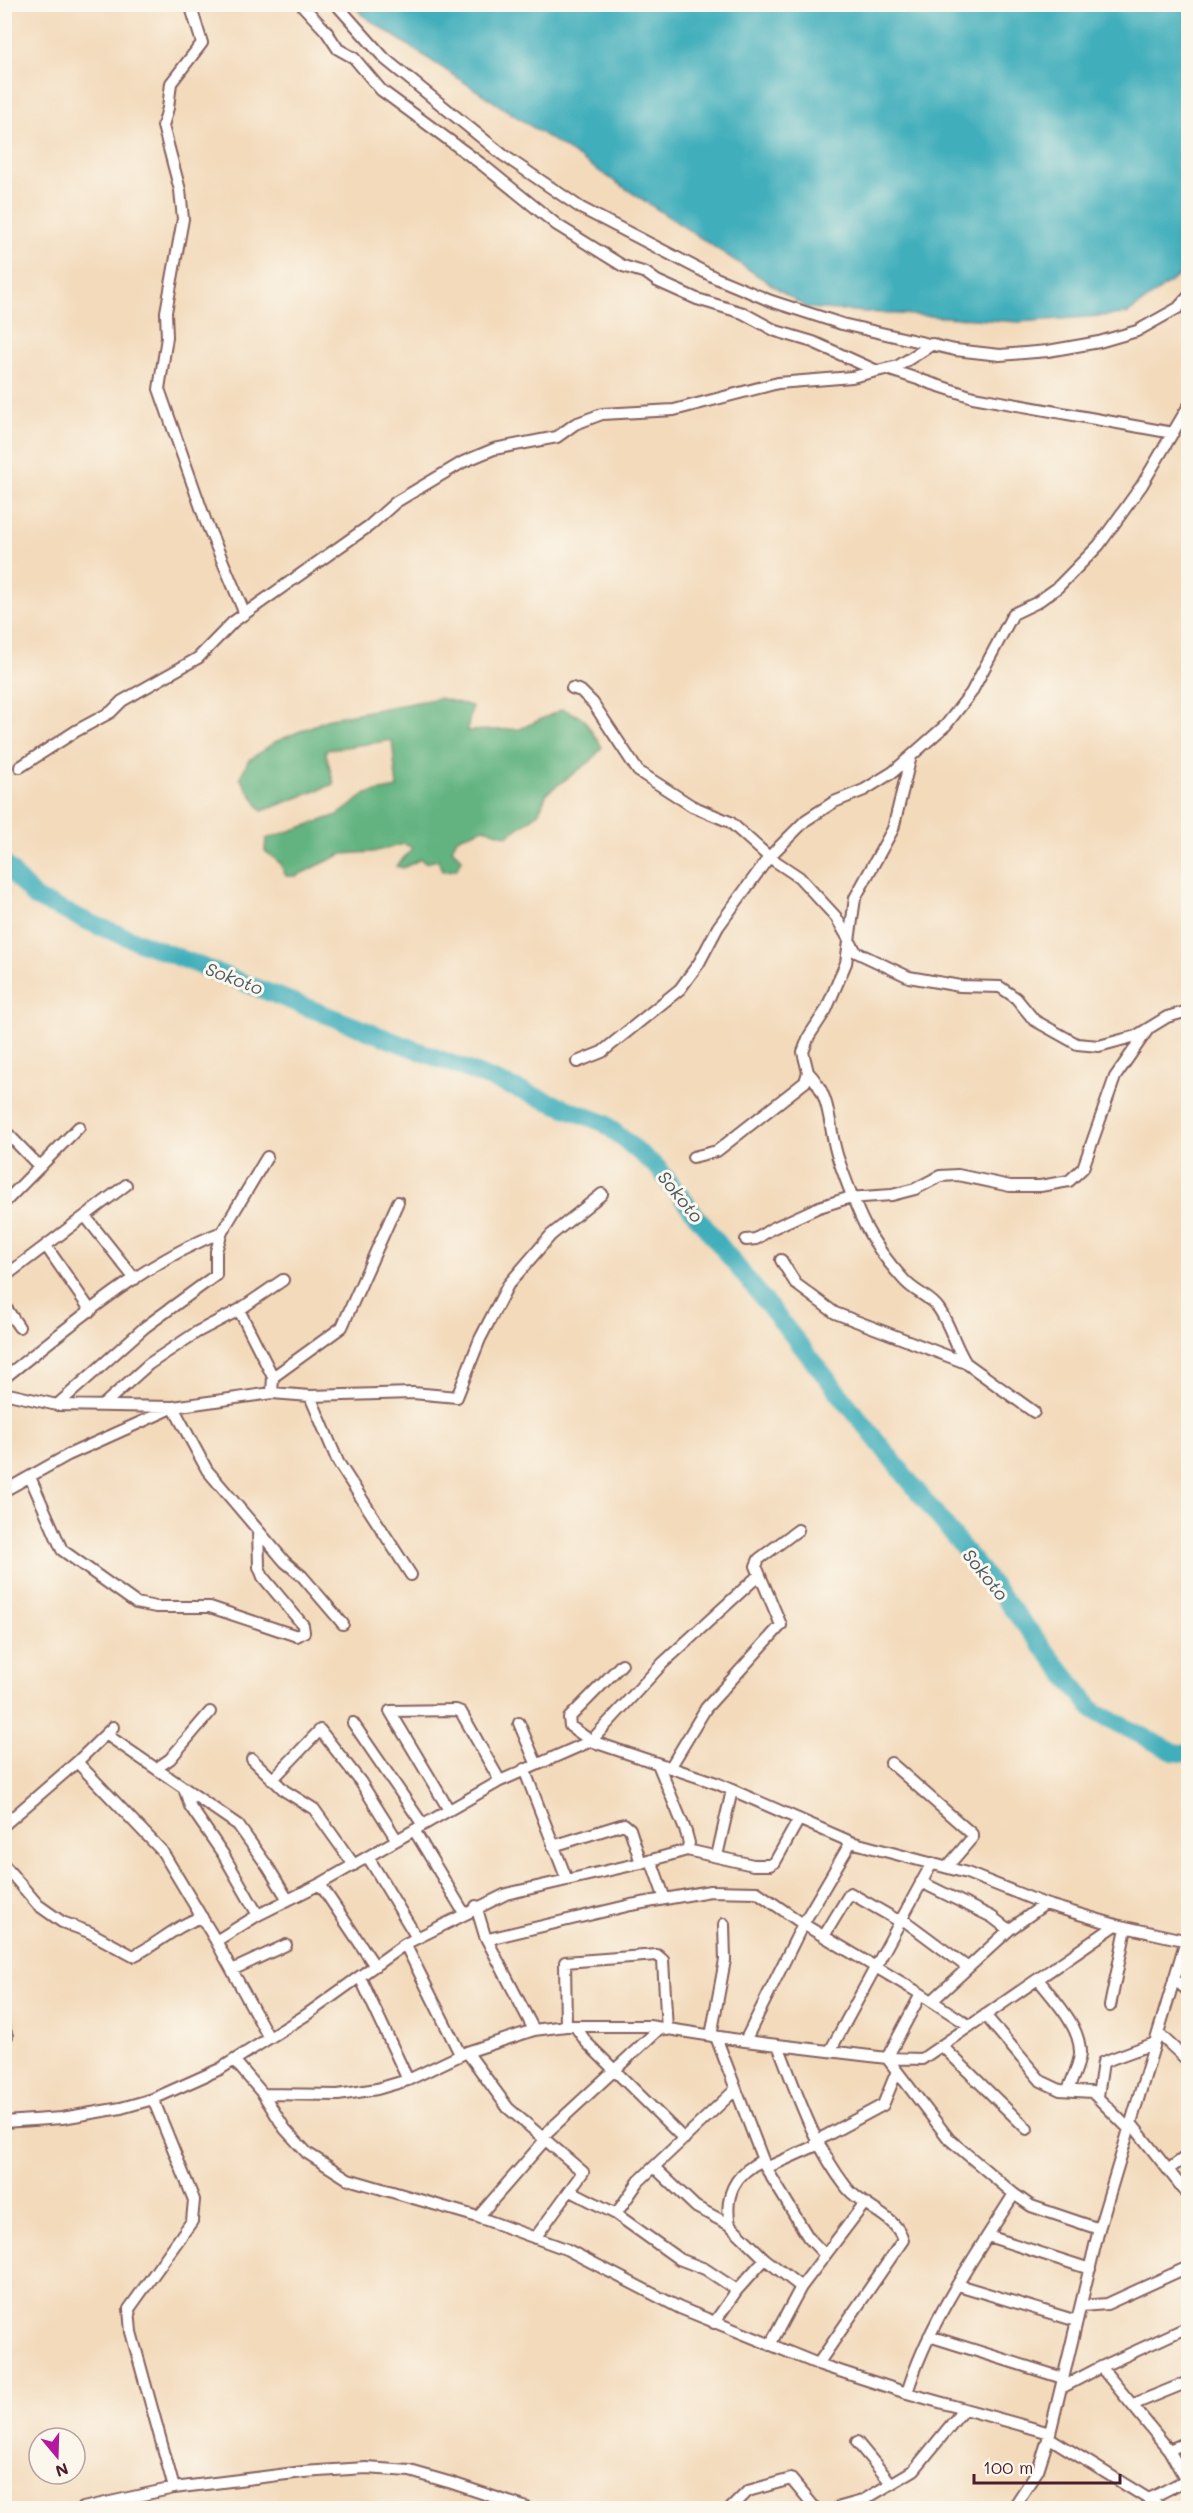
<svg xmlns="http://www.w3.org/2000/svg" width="1193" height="2513" viewBox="0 0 1193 2513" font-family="Mali,sans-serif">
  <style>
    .forest { fill: #62b380; stroke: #566956; stroke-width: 1.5 }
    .water { fill: #3faebb; stroke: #446673; stroke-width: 1.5 }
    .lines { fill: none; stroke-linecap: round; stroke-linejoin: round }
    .river { stroke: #3faebb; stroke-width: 18 }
    .minor-casing { stroke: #85605d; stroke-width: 14 }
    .minor { stroke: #fff; stroke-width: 10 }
    .labels { text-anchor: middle; stroke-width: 6; stroke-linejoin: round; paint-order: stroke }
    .water-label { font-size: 18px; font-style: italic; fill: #465865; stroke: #fbf7ec }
  </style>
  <rect width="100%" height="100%" fill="#fbf7ec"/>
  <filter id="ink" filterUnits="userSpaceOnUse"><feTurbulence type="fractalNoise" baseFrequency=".0167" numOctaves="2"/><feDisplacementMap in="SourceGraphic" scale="12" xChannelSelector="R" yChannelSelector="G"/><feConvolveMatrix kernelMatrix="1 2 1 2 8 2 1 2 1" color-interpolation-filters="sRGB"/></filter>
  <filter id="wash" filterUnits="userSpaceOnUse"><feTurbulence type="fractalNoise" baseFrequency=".008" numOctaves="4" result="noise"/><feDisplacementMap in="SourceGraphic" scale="24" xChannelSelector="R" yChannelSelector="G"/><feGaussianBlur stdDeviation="1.35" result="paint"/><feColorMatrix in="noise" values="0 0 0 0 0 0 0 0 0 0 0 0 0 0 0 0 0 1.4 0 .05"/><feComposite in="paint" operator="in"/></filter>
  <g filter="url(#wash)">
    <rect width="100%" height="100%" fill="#f3dabb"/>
    <path class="forest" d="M439 698 472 706 467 731 520 729 563 709 583 718 602 747 591 761 547 793 538 814 507 836 484 828 457 838 452 849 462 859 456 870 442 871 438 860 425 863 421 859 403 868 396 866 413 848 404 844 373 852 342 854 296 876H286L280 863 265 851 266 839 338 815 366 794 397 788 392 740 325 750 334 784 262 811 240 778 248 761 275 742 331 718Z"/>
    <path class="water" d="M354 5H1188V269L1127 314 1019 322 807 308 362 15Z"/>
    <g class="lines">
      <path class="river" d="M4 863 35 898 98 926 604 1123 658 1168 1094 1711 1173 1752 1188 1754"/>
    </g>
  </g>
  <g filter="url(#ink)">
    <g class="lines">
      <g class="minor-casing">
        <path id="minor" d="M190 4 202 43 171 83 168 108 163 126 180 190 183 219 166 312 167 337 159 389 206 522 245 614
          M301 4 326 31 338 49 354 58 381 90 484 166 557 225 623 266 646 273 657 281 697 299 743 313 776 331 813 342 877 371
          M336 4 385 59 503 155 581 208 716 278 771 301 842 324 955 350 1000 355 1048 351 1099 342 1137 331 1178 308 1188 297
          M887 369 973 397 1173 433
          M572 688 581 691 593 703 638 771 692 806 730 822 769 857 799 877 836 917 856 952 909 977 960 986 1000 987 1016 998 1034 1020 1077 1044 1099 1046 1136 1036 1149 1028
          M20 767 76 731 111 712 122 701 198 658 233 622 369 526 396 502 463 462 494 449 557 437 575 424 602 414 674 410 778 383 852 377 898 366 933 344
          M577 1062 602 1052 680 989 699 963 718 927 769 857 806 820 834 802 864 790 893 772 946 725 971 693 1013 614 1036 603 1057 588 1099 545 1142 485 1188 407
          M808 1072C834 1099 827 1128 839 1161 857 1211 867 1240 904 1280 914 1292 930 1296 939 1309 950 1325 955 1346 966 1363
          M4 1130 40 1167
          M693 1157 717 1151 805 1082 808 1072 803 1052 809 1036 826 1010 846 963 855 898 893 829 911 756
          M4 1203 79 1127
          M85 1216 135 1279
          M746 1240 756 1239 771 1229 819 1207 848 1198 892 1195 915 1189 940 1176 958 1175 1010 1186H1040L1069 1181 1083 1168 1115 1077 1149 1028 1167 1017 1188 1011
          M46 1246 91 1311
          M781 1260 796 1284 835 1313 966 1363 1034 1412
          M4 1277 126 1185
          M4 1305 19 1327
          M239 1310 273 1377 272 1393
          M273 1377 342 1327 398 1202
          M4 1378C72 1325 141 1263 222 1232
          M4 1393 57 1405 173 1407 272 1393 310 1396 413 1393 457 1397 480 1339 508 1285 551 1235 602 1194
          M310 1396 338 1462 411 1575
          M57 1405 145 1327 216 1275V1251L222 1232 267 1157
          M103 1405 149 1364 197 1332 239 1310 283 1280
          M173 1407 207 1470 285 1562 302 1576 343 1624
          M30 1477 62 1550 136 1603 156 1607H210L297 1636 304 1632 303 1625 263 1577 259 1567 258 1530
          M4 1491 68 1455 170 1409
          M622 1664 569 1718 570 1726 591 1741 716 1783 851 1842 967 1873 1045 1904 1116 1925 1188 1941
          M390 1711 456 1710 461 1712 500 1781
          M390 1711 449 1810
          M353 1723 423 1825
          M519 1723 536 1763
          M107 1735 238 1825 268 1867 288 1900
          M252 1759 285 1791 314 1809 354 1865
          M77 1762 162 1851 216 1941 269 2038
          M891 1763 972 1834V1838L947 1867
          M658 1764 686 1832 689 1843 687 1850
          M157 1768 170 1759 210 1712
          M670 1768 706 1708 781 1625 756 1566 759 1559 798 1530
          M524 1769 567 1880
          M272 1780 320 1730 360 1781 397 1840
          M185 1791 190 1806 223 1854 258 1915
          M4 1825 77 1762 113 1727
          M414 1830 464 1913
          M553 1846 624 1824 630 1829 641 1863
          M717 1856 732 1790
          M368 1857 417 1938
          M651 1860 665 1899
          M4 1865 38 1905 62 1922 89 1932 133 1956C157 1945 176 1925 202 1917
          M921 1882 992 1917 1009 1930
          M320 1884 375 1966
          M476 1906 485 1936 534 2030
          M901 1918 967 1967
          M824 1936 850 1893 899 1921
          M488 1939 631 1905 710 1891 757 1892 803 1924 921 1994 970 2026
          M216 1941 258 1915 320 1884 500 1781 591 1741 663 1663 759 1575
          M405 1944 460 2054
          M232 1970 286 1945
          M360 1977 408 2080
          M1038 1979C1054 2000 1081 2026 1080 2054 1079 2066 1072 2079 1068 2090
          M1174 1979 1188 1991
          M932 2001 1009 1930 1045 1904
          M1110 2006 1126 1928
          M985 2015 1041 2081 1060 2090 1092 2092 1129 2129
          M566 2026 565 1962 657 1955 663 1960 667 2030
          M575 2026 587 2043 684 2139
          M4 2028 7 2036
          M1158 2033 1188 2061
          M711 2036 725 1960 724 1924
          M716 2037 766 2168 808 2237 825 2255
          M745 2041 803 1924 851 1842
          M778 2045C798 2096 813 2144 847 2188 863 2208 896 2215 903 2240L818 2364
          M942 2046 1027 2129
          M830 2051 932 1863
          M467 2052 508 2108 583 2172 535 2238
          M887 2058 949 2139 1014 2194 1031 2206 1099 2229
          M887 2058 921 1994
          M234 2060 263 2094 285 2129 307 2153 348 2179 478 2217 566 2249 680 2308 818 2364 907 2393 1050 2433
          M263 2094 338 2095 377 2089 408 2080 467 2052 534 2030 566 2026H649L745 2041 887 2058 922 2059 1116 1925
          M1098 2096 1103 2062 1155 2043
          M153 2099 194 2200 192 2221 129 2309 131 2332 174 2488
          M4 2122 62 2118 121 2108 153 2099 220 2069 306 2015 405 1944 506 1894 641 1863 687 1850 753 1865H770L775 1862 799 1819
          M1131 2123 1188 2195
          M542 2137 660 2028
          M816 2141 883 2105 897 2071
          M654 2167 696 2207 730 2225 765 2259 801 2287
          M766 2168 817 2145
          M1169 2169 1188 2155
          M571 2191 616 2214 679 2259 705 2269 737 2290
          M616 2214 639 2181 735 2090
          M478 2217 545 2140
          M730 2225C724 2195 734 2174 763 2160
          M988 2236 1090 2269
          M958 2285 1077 2321
          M1081 2306 1107 2304 1188 2267
          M714 2323 737 2290 765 2259
          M929 2336 1063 2378
          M770 2345 801 2287 864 2204
          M1101 2367 1169 2450 1186 2480
          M1061 2388 1101 2367 1188 2327
          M907 2393C929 2321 974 2258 1014 2194
          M1134 2404 1188 2382
          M1048 2437 1163 2508
          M857 2442 891 2483
          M1169 2450 1188 2442
          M1149 2499 1188 2479
          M83 2508 174 2488 303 2472 366 2468 410 2471 452 2483 527 2508
          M731 2508 748 2491 791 2479 815 2508
          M837 2508 862 2501 914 2470 964 2409
          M1013 2508 1038 2470 1050 2433 1099 2229 1186 1940"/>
      </g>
      <use href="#minor" class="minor"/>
    </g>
  </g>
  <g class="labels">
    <g class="water-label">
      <text transform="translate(234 979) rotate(21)" y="6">Sokoto</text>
      <text transform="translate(680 1197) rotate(51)" y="6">Sokoto</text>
      <text transform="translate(985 1575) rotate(51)" y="6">Sokoto</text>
    </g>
  </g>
  <rect width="1193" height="2513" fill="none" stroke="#fbf7ec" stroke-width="24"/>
  <g transform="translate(57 2456) rotate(161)"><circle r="28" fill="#fbf7ec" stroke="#b4a19f" stroke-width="1.5"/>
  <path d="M0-4.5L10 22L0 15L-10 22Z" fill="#b5179e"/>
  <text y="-9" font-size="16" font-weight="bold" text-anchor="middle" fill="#4a1f2b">N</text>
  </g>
  <path d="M974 2474v9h146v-9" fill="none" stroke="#4a1f2b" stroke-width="3"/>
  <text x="983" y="2474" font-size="18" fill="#4a1f2b" stroke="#fbf7ec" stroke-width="4.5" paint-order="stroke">100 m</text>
</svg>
